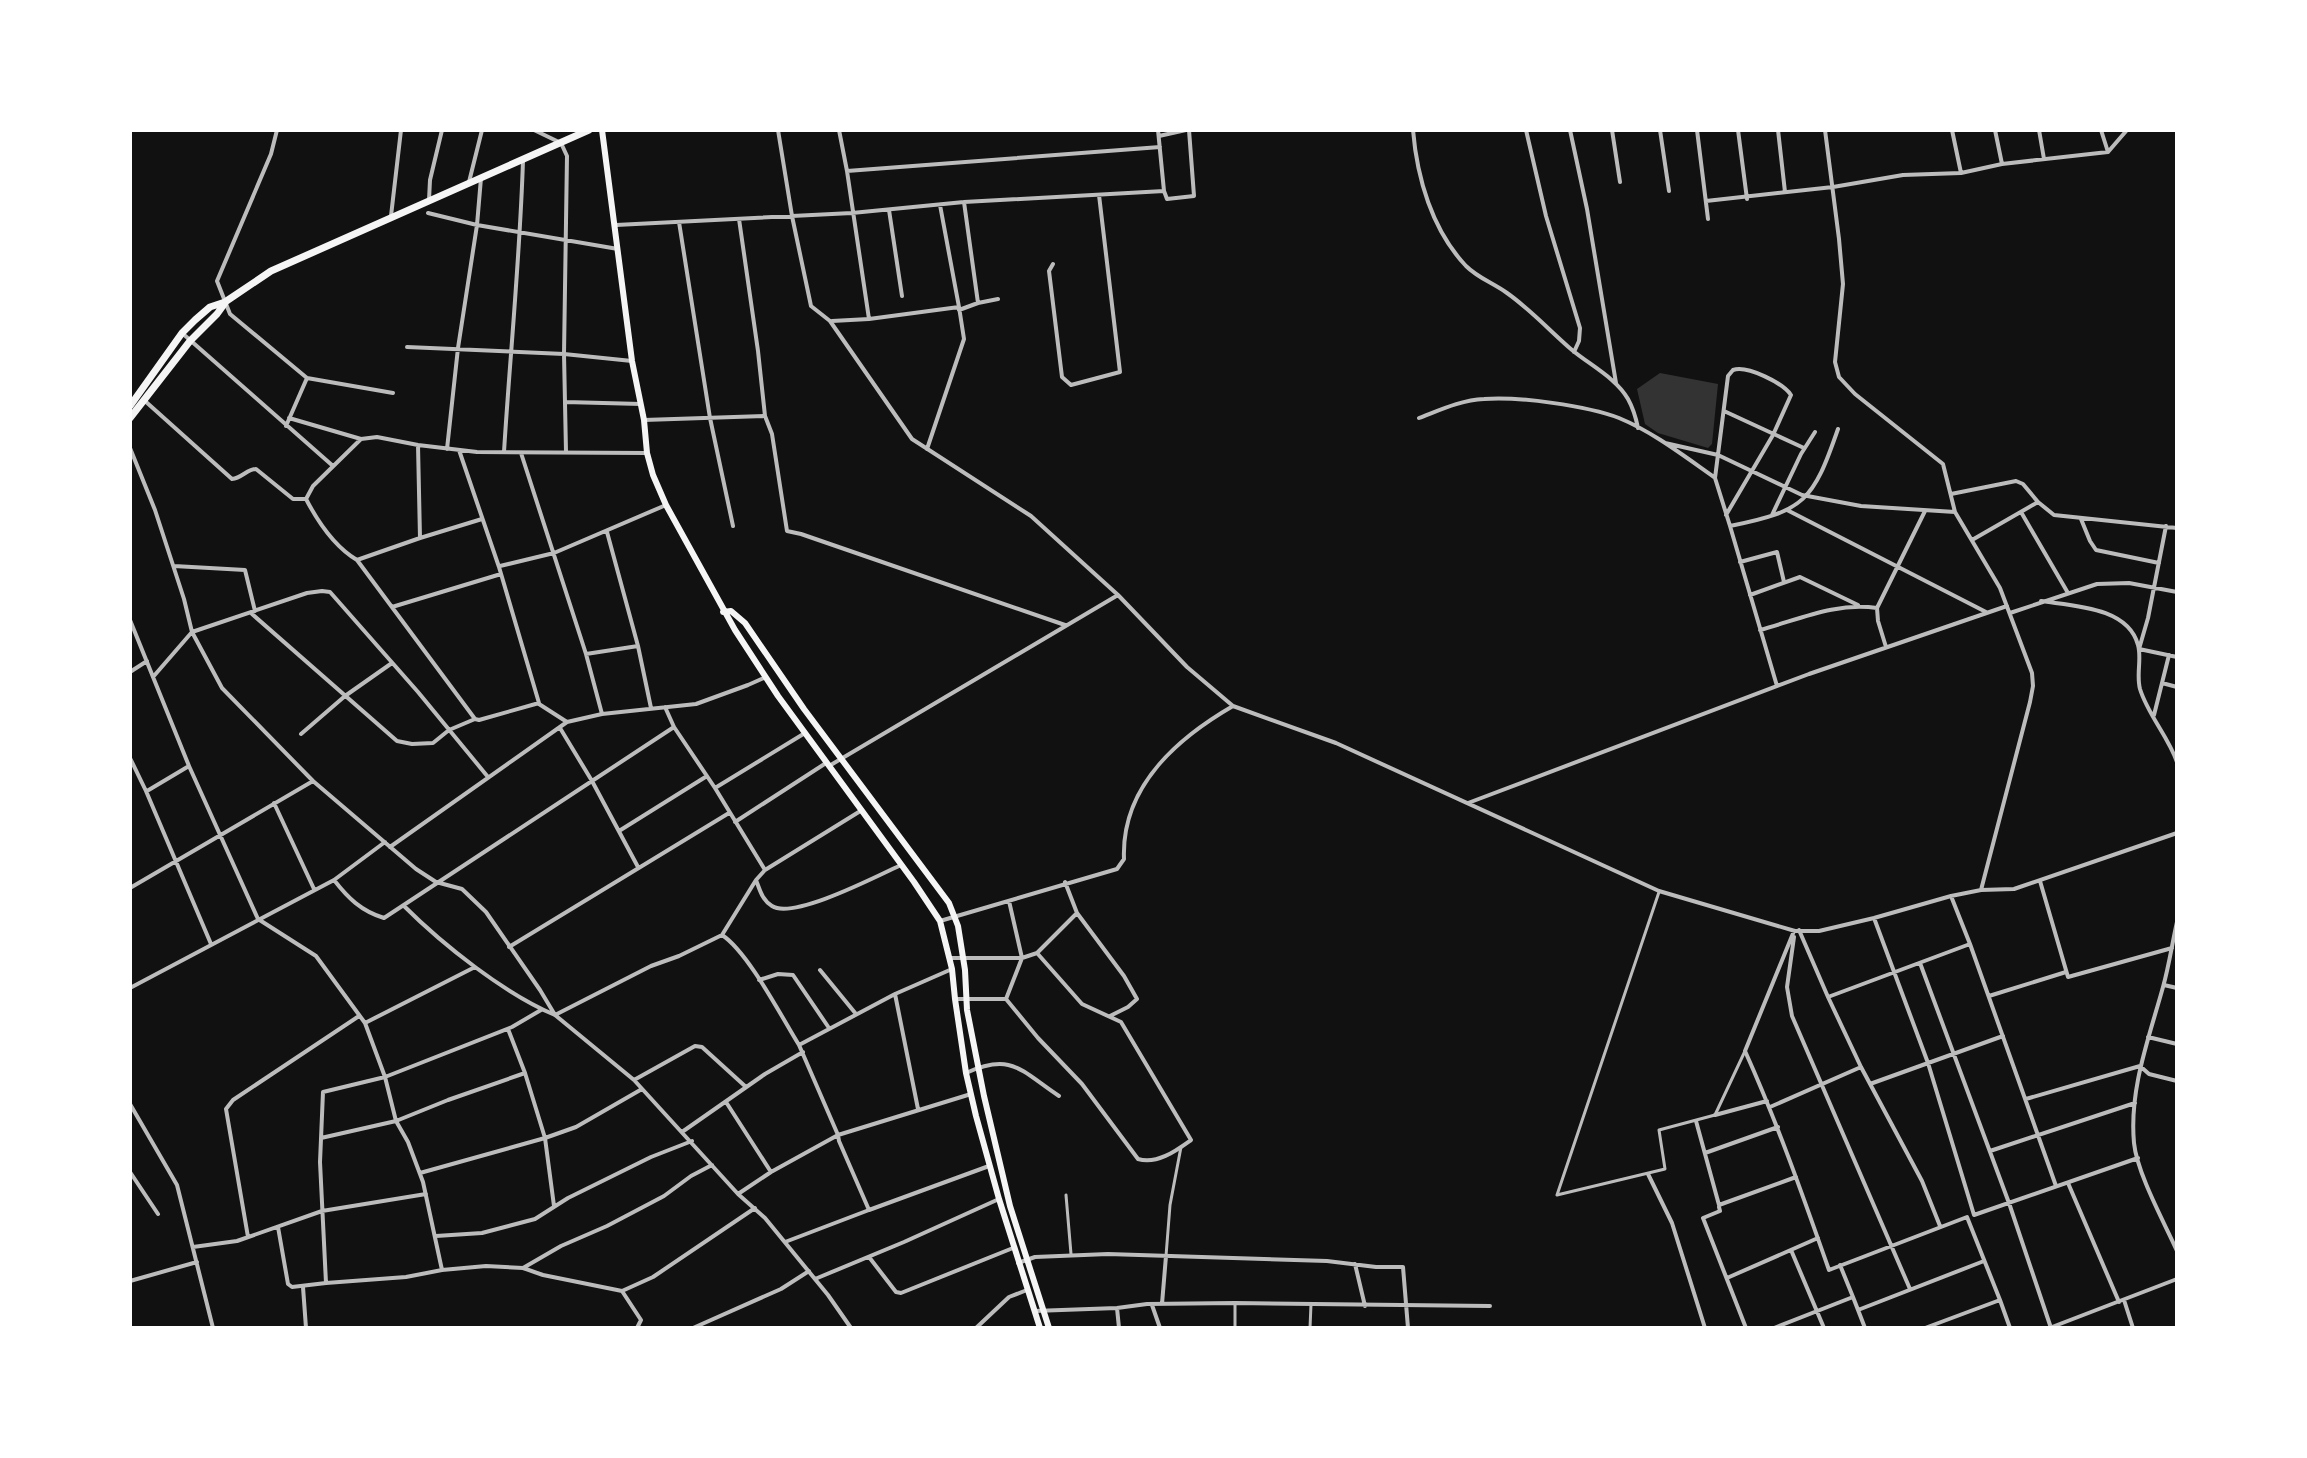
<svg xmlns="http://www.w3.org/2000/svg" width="2307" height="1458" viewBox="0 0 2307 1458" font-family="Bitter,serif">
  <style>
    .water { fill: #333 }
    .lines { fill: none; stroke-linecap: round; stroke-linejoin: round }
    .pedestrian { stroke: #bcbcbc; stroke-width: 3 }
    .minor { stroke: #bcbcbc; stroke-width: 4 }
    .secondary { stroke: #f5f5f5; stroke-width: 6 }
    .primary { stroke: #f5f5f5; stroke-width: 7 }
  </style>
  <rect width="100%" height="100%" fill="#111"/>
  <path class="water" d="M1660 373 1718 384 1712 444 1708 448 1658 433 1645 424 1637 389Z"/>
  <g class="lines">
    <path class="pedestrian" d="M1659 892 1557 1195 1665 1169 1659 1130 1715 1115 1745 1051
      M1066 1195 1071 1254
      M1166 1256 1170 1205 1181 1147
      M1235 1303V1328
      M1310 1328 1311 1304"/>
    <path class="minor" d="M277 130 271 154 217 281 230 314 307 378 393 393
      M534 130 561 143 567 156 564 354 566 452
      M778 130 792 216 811 306 830 321 912 439 1031 516 1118 595 1187 667 1233 706 1336 743 1659 891 1795 931H1819L1874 918 1951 896 1981 890 2014 889 2177 833
      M839 130 847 171 1160 147
      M1158 130 1164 191
      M1413 130C1417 178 1432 230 1466 266 1478 278 1493 283 1507 293 1530 309 1551 332 1572 350 1590 365 1616 378 1628 399 1633 408 1636 418 1638 428
      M1526 130 1546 216 1580 328 1579 341 1574 352
      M1570 130 1587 209 1616 383
      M1612 130 1620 182
      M1660 130 1669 191
      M1697 130 1708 219
      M1738 130 1747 199
      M1778 130 1785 192
      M1825 130 1839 239 1843 284 1835 362 1839 377 1855 394 1943 464 1955 512 2000 588 2032 673 2033 686 2030 702 1981 890
      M1952 130 1961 173
      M1995 130 2002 164
      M2039 130 2044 159
      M2101 130 2108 152
      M1159 136 1186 130
      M847 171 869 319 959 307 964 339 927 449
      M469 182 482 130
      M429 200 430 180 442 130
      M1706 201 1833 187 1903 175 1961 173 2002 164 2108 152 2127 130
      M964 202 978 303
      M940 205 959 307
      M889 210 902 296
      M428 213 477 225 618 249
      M391 216 401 130
      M739 219 758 351 765 416 772 434 787 531 801 534 1065 625
      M679 222 710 418 733 526
      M616 225 852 213 964 202 1164 191 1167 199 1194 196 1189 130
      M1053 264 1049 271 1062 377 1071 385 1120 372 1099 195
      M959 310 978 303 998 299
      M832 321 869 319
      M182 333 333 466
      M407 347 564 354 632 361
      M145 401 232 479C242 478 247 469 256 469L293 499H306
      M565 402 641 404
      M1724 411 1804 448
      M289 418 361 439
      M1419 418C1440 410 1461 400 1484 399 1517 396 1588 406 1619 418 1653 432 1684 456 1714 477
      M644 420 765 416
      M286 426 307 378
      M1665 443 1718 455 1802 495 1861 506 1955 512
      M130 448 155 510 184 599 192 632 222 688 313 781 416 869 436 882 462 889 486 912 540 990 555 1015
      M447 449 458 348 477 225 481 178
      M459 450 499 567 539 703 479 720 475 719 357 560C335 547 318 522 306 499L313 486 361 439 377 437 418 445 477 452 647 453
      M504 452C510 355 520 258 523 160
      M521 453 586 654 602 714
      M1951 494 2016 481 2023 484 2038 502 2054 515 2177 528
      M1787 510 1986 612
      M2021 512 2068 593
      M1726 515 1773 435 1791 395C1783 383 1747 365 1733 370L1728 376 1715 478 1730 526 1777 686
      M1772 515 1801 454 1815 432
      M2081 519 2090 541 2096 550 2159 563
      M1730 526C1805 511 1813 501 1838 429
      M2166 526 2148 618 2139 649 2177 657
      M607 532 638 646 651 708
      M420 538 482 519
      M1972 540 2038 502
      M357 560 420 538 418 445
      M1740 562 1777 552 1784 582
      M174 566 245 570 255 611
      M500 566 554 553 666 505
      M1750 595 1800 577 1858 605
      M2041 601C2074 606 2128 607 2138 645 2142 659 2136 674 2140 689 2148 715 2168 736 2177 762
      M392 607 501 574
      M2010 613 2097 584 2129 583 2177 592
      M252 614 397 741 412 744 433 743 449 730 475 719
      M130 620 189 766 258 919 316 956 365 1023 385 1077 396 1121 408 1142 423 1182 442 1270
      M1760 630C1800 619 1836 602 1877 608
      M1886 647 1878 621 1877 608 1925 511
      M586 654 638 646
      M130 672 147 661
      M153 677 192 632 307 593 322 591 330 592 418 692 488 777
      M2162 683 2177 687
      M539 704 567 722
      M665 707 674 727 715 788 805 733
      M2154 715 2169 655
      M560 728 592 781 674 727
      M301 734 345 696 392 663
      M130 758 146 791 211 944
      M829 766 1118 595
      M715 788 765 870
      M147 791 189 766
      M274 803 314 889
      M1468 803 1809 674 2007 606
      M862 810 765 870 756 880C760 890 762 900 772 906 793 920 877 876 901 865
      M735 822 826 763
      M619 831 707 776
      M390 847 567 722 602 714 696 704 748 685 766 677
      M334 880C348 898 361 911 384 918L592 781 638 867
      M756 880 722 935C748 952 781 1016 799 1045L895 994 952 969
      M2040 881 2068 977 2172 948
      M130 888 313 781
      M1951 896 1970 944 2056 1186
      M404 906C443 945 505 994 555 1015L634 1080 738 1194 765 1218 828 1295 851 1328
      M1077 913 1124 976 1137 999 1128 1007 1110 1016
      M1874 918 1928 1063 1974 1215 2138 1158
      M940 921 1117 869 1124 859C1121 787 1176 739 1233 706
      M2177 922C2172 944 2169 966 2163 987 2149 1038 2129 1089 2134 1143 2137 1173 2164 1222 2177 1251
      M1799 930 1828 997 1861 1067 1922 1181 1940 1226
      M1794 931 1745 1051C1777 1122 1803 1196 1829 1270L1967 1217 2000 1300
      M1794 937 1787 987 1792 1016 1910 1289
      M509 947 729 813
      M950 958H1022L1037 953 1077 913 1065 882
      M1920 963 2009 1203 2051 1328
      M820 970 856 1014
      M759 980 778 974 793 975 829 1028
      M2164 985 2177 988
      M130 988 334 880 385 842
      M895 994 918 1109
      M1989 996 2066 972
      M1828 997 1970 944
      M955 999H1006L1038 1038 1082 1084 1138 1159C1157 1165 1177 1150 1191 1140L1121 1022 1082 1004 1037 953
      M1006 999 1022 958 1009 901
      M541 1010 512 1027 385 1077 323 1092 320 1162 326 1283 406 1277 442 1270 486 1266 523 1268 561 1246 607 1226 664 1196 691 1176 712 1165
      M555 1015 651 966 679 956 722 935
      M365 1023 475 967
      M508 1029 525 1073
      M2148 1037 2177 1044
      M799 1045 838 1135 971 1094
      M966 1073C1012 1052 1021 1071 1059 1096
      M634 1080 695 1046 702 1047 746 1087
      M1870 1084 2003 1036
      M2026 1099 2140 1066 2149 1074 2177 1081
      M726 1102 771 1172
      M130 1104 177 1185 213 1328
      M1770 1107 1861 1067
      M1715 1115 1767 1101
      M1696 1121 1719 1205 1796 1177
      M682 1132 765 1074 803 1052
      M321 1138 396 1121 448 1100 525 1073 545 1138 420 1173
      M1990 1151 2135 1103
      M1705 1153 1778 1127
      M130 1172 158 1214
      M1648 1174 1672 1223 1705 1328
      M2068 1183 2119 1302
      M738 1194 771 1172 838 1135 839 1141 869 1210 989 1166
      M554 1206 545 1138 576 1127 642 1089
      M1719 1207 1720 1211 1703 1218 1746 1328
      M278 1227 288 1284 292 1287 326 1283
      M436 1236 482 1233 535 1219 568 1198 651 1157 692 1141
      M248 1237 226 1109 233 1100 359 1016
      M785 1242 869 1210
      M193 1247 237 1241 322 1211 426 1194
      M1791 1250 1824 1328
      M869 1257 896 1292 901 1293 1013 1248
      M1018 1263 1035 1257 1108 1254 1327 1261 1376 1267H1403L1408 1328
      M1355 1264 1365 1306
      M1840 1265 1853 1297
      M523 1268 543 1275 622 1291 653 1277 755 1208
      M1727 1278 1818 1238
      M815 1279 904 1242 999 1199
      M130 1281 197 1262
      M303 1287 306 1328
      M622 1291 641 1320 637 1328
      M2124 1300 2133 1328
      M1162 1304 1166 1256
      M1152 1305 1160 1328
      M1117 1308 1119 1328
      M1858 1310 1984 1261
      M1034 1311 1117 1308 1147 1304 1235 1303 1490 1306
      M2052 1327 2177 1279
      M693 1328 781 1289 809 1271
      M976 1328 1009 1297 1027 1290
      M1774 1328 1853 1297 1865 1328
      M1925 1328 2000 1300 2010 1328"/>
    <path class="secondary" d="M602 130 632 361 644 420 647 453 653 475 666 505 735 630 778 696 914 882 940 921 952 969 955 999 966 1073 976 1116 999 1199 1040 1328
      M723 612 731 611 745 623 804 709 949 903 958 926 965 970 967 1010 984 1096 1010 1206 1049 1328"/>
    <path class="primary" d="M130 406 182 333 195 320 210 307 225 302 271 271 589 130
      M130 418 190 341 217 314 225 303"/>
  </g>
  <rect width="2307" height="1458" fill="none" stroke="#ffffff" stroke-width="264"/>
</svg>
